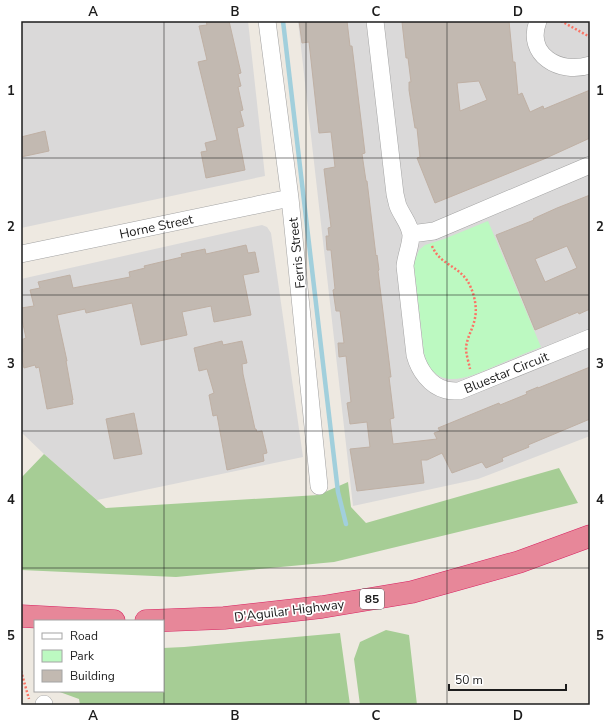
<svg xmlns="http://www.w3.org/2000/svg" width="611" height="726" viewBox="0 0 611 726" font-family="'Nunito Sans',sans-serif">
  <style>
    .residential { fill: #dad9d9 }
    .forest { fill: #a6cd95 }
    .park { fill: #bcf9c1 }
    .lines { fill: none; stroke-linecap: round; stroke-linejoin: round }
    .stream { stroke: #a1cfdc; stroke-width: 4.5 }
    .building { fill: #c2b9b1; stroke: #bfb0a4; fill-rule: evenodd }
    .street-casing { stroke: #a3a3a3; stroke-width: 18 }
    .highway-casing { stroke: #d82261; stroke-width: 23 }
    .path { stroke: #fb7465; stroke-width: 2.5; stroke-dasharray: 2 2; stroke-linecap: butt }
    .street { stroke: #fff; stroke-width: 17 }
    .highway { stroke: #e78799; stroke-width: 22 }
    .grid { fill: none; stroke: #1c1c1c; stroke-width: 1; stroke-opacity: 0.55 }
    .labels { text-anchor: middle; stroke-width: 3.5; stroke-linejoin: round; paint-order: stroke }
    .shield { fill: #fff; stroke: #606060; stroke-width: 1 }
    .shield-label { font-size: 12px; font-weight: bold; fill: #1c1c1c }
    .street-label { font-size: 13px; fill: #1c1c1c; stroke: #fff }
    .neatline { fill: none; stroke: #1c1c1c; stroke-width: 1.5 }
    .grid-label { font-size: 13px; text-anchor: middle; font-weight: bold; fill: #1c1c1c }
  </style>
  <rect width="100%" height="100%" fill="#eee9e1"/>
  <path class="residential" d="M21 21H248L265 176 21 228Z
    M298 21H590V436L478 479 353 506Z
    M262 225 267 227 271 233 303 457 97 500 44 454 21 432V279Z"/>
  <path class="forest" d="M44 454 106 508 318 495 348 482 351 507 366 523 559 468 578 503 334 562 176 577 21 570V478Z
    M386 630 409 635 417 705H360L354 659 360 642Z
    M340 633 350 705H80L79 699 57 691H163V648L184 647Z"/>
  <path class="park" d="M488 221 541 347C526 353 511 359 495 366 469 377 435 394 424 353L414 265 416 258 419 250 425 245 444 239Z"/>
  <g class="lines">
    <path class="stream" d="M283 21 338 492 346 524"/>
  </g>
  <path class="building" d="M206 21H229L241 73 238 74 241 86 238 87 243 110 240 111 244 126 237 128 245 170 206 178 201 152 207 151 205 143 217 140 198 62 207 60 199 26 207 25Z
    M299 21H347L350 46H352L365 153 362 154 366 181H367L376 256 377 255 379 270 378 271 391 377H389L394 418 390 419 393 444 437 439 434 433 440 431 438 428 499 403 500 405 527 394 526 392 538 387V388L590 367V419L528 445 529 447 502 458 503 461 486 468 482 462 452 473 442 453 427 460H421L424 483 357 491 350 449 370 447 367 422 350 424 347 403 351 402 347 365 346 356 339 357 338 343H344L340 311H336L333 290 335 289 331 250H327L326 236H329L328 228 331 227 324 169 335 167 331 132 319 133 309 42 302 43Z
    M408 21H509L513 62H515L518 95 522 93 530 112 543 106 544 109 590 90V138L544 159 435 203 417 158 420 157 417 128H415L409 90V82H411L408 58H406L402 22ZM479 81 487 100 460 111 457 83Z
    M45 131 49 151 21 157V137Z
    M590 195V309L579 314 578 312 535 330 496 235 534 220 533 219 537 217 557 208ZM567 246 577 268 545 282 535 259Z
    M246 245 248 253 255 252 259 272 243 275 251 315 214 322 211 306 182 312 187 335 141 345 132 303 86 313 85 309 57 315 67 361H66L73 400H72L73 404 47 409 39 367 36 368 35 365 24 368 21 357V353L23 352 21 340 26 338 21 315V308L34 306 30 290 40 288 38 282 70 275 73 288 130 277 129 272 145 268 144 266 182 257 181 254 205 249 206 254Z
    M222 341 223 345 242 341 247 363 242 364 243 374 255 429H256L257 432 262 431 267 453 263 454 264 461 227 470 217 415 213 416 209 395 214 393 207 369 199 371 194 348Z
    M134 413 142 454 114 459 106 419Z"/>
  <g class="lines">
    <g class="street-casing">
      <path id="street" d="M267 21 290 198 319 486
        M375 21 395 194C396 198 397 203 398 206 402 216 410 224 411 235 411 245 406 256 405 266L415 355C419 370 430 386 446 390 450 391 455 391 459 391L590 338
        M538 21C525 55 560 75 590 65
        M411 234 434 231 590 165
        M21 254 290 198
        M44 704V705"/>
    </g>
    <g class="highway-casing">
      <path id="highway" d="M21 616 114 621
        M146 621 224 618 322 607 412 592 519 562 590 536"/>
    </g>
    <path class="path" d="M561 21 590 37
      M432 246C441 267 462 265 471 288 475 297 477 309 475 318 473 329 467 337 466 348 466 355 469 363 470 369
      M21 671 29 699"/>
    <use href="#street" class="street"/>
    <use href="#highway" class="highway"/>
  </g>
  <path class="grid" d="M164 21V705M306 21V705M447 21V705M21 158H590M21 295H590M21 431H590M21 568H590"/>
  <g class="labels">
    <rect class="shield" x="360" y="589" width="24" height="20" rx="3"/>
    <g class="shield-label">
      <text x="372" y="603">85</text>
    </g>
    <g class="street-label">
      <text transform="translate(156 226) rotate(-12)" y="5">Horne Street</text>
      <text transform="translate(296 253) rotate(-96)" y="5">Ferris Street</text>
      <text transform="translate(506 372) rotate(-22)" y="5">Bluestar Circuit</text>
      <text transform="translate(289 610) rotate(-7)" y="5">D'Aguilar Highway</text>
    </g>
  </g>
  <rect width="611" height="726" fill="none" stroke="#ffffff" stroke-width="44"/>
  <rect x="34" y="620" width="130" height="72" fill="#ffffff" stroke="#a4a4a4"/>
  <rect x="42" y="633" width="20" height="6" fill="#ffffff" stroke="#a4a4a4"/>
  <text x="70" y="640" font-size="12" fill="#1c1c1c">Road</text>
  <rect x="42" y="650" width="20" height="12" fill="#bcf9c1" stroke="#a4a4a4"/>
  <text x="70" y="660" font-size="12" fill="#1c1c1c">Park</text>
  <rect x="42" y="670" width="20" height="12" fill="#c2b9b1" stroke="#a4a4a4"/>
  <text x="70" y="680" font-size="12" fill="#1c1c1c">Building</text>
  <path d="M449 684v6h117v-6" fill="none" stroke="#1c1c1c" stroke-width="2"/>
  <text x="455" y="684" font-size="12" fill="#1c1c1c" stroke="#ffffff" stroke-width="3" paint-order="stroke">50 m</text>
  <rect x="22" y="22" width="567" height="682" class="neatline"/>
  <g class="grid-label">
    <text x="93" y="16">A</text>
    <text x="235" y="16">B</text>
    <text x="376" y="16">C</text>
    <text x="518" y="16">D</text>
    <text x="11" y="95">1</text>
    <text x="600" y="95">1</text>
    <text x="11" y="231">2</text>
    <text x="600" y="231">2</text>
    <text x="11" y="368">3</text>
    <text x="600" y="368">3</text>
    <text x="11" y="504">4</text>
    <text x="600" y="504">4</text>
    <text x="11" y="640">5</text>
    <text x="600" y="640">5</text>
    <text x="93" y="720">A</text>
    <text x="235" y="720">B</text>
    <text x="376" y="720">C</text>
    <text x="518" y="720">D</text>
  </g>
</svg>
